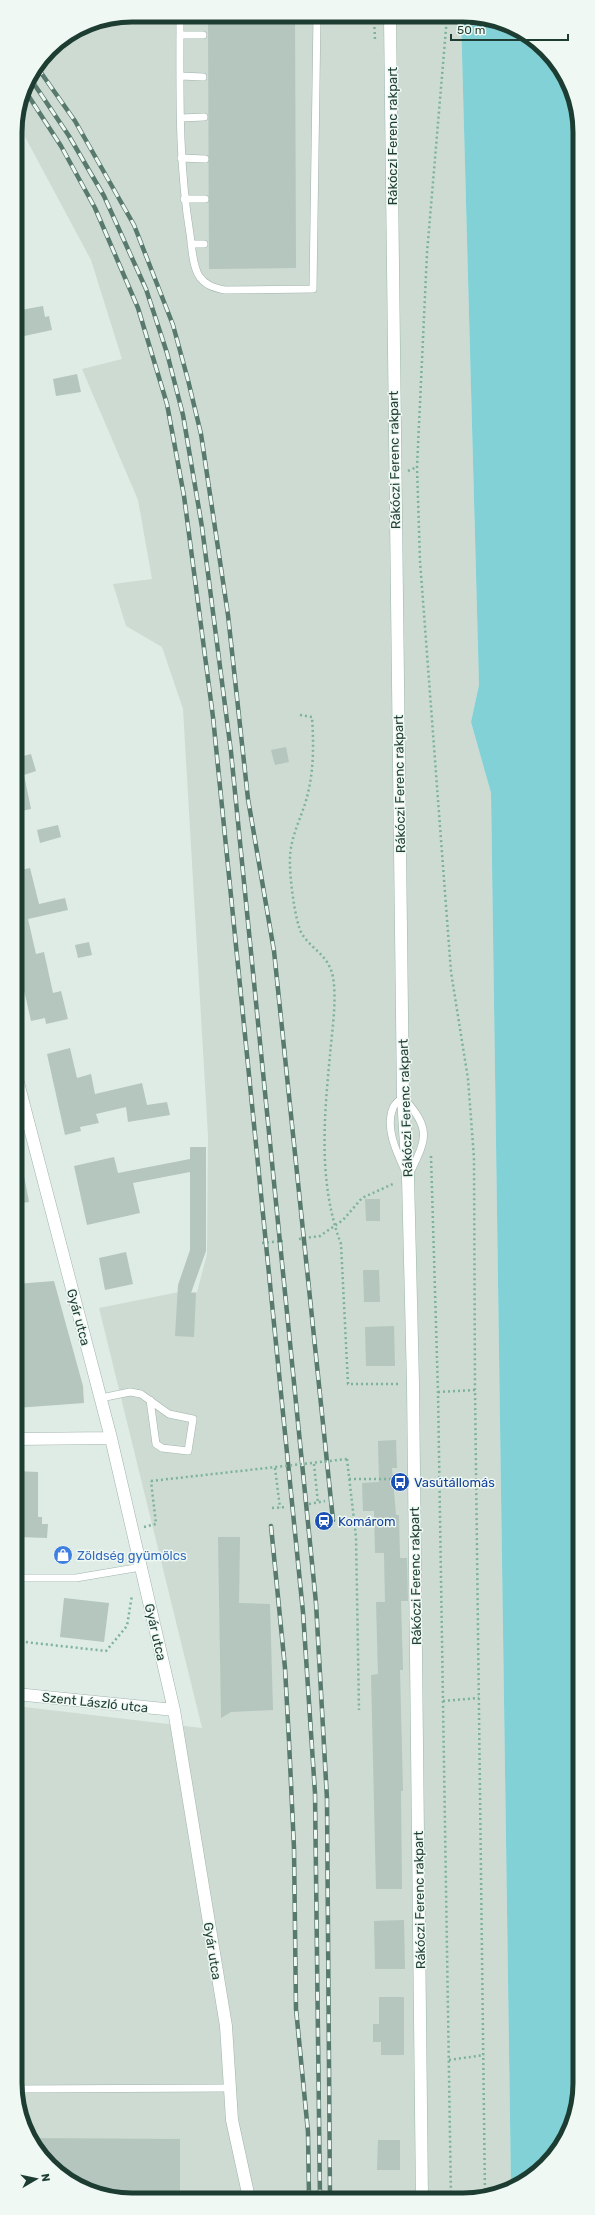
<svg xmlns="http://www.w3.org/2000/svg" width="595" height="2215" viewBox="0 0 595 2215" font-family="Rubik,sans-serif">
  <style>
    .built { fill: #cddbd3 }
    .water { fill: #81d1d6 }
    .building { fill: #b4c6bd }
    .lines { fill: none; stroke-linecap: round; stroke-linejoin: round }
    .lane-casing { stroke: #a1b4ac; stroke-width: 8 }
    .street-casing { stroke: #a1b4ac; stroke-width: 13 }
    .secondary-casing { stroke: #9cb8ac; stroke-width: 13 }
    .path { stroke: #7cb29c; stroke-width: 2.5; stroke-dasharray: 2 3; stroke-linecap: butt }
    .lane { stroke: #fff; stroke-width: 7 }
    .street { stroke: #fff; stroke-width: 12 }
    .secondary { stroke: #fff; stroke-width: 12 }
    .rail-casing { stroke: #58796d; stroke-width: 4.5 }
    .rail { stroke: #eff8f3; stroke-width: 3; stroke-dasharray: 9; stroke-linecap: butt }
    .path-bridge { stroke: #7cb29c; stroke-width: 2.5; stroke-dasharray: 2 3; stroke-linecap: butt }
    .labels { text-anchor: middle; stroke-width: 3; stroke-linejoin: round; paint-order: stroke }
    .street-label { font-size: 13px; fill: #1e3d32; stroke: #eff8f3 }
    .transit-label { font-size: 13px; fill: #164399; stroke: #eff8f3; text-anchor: start }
    .shop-label { font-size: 13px; fill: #366cbe; stroke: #eff8f3; text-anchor: start }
    .rim { fill: none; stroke: #1e3d32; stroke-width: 5 }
  </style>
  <rect width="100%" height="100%" fill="#dfece5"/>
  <path class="built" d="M132 15 461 17 479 685 471 722 491 793 511 2189 478 2199 109 2198 49 2166 27 2135 16 2098V1706L202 1728 99 1308 179 1292H197L207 1254 208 1136 183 709 162 647 126 626 113 584 152 579 138 500 82 369 122 359 91 260 16 120 24 87 49 49 88 24Z"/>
  <path class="water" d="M461 17H486L521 31 551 55 579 117 580 2090 571 2127 551 2160 511 2189 491 793 471 722 479 685Z"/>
  <path class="building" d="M208 15 295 16 296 268 209 269Z
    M43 306 45 317 49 316 52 330 15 338V323H17L15 311Z
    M77 374 81 392 56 396 53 379Z
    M286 747 289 762 275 765 271 750Z
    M31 754 36 771 24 775 31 809 16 812V758Z
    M58 825 61 837 40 843 37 830Z
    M30 868 39 904 65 898 68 910 28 919 36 954 44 952 53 993 61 991 68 1019 46 1024 45 1018 31 1021 16 955V871Z
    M89 942 92 955 78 958 75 945Z
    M70 1048 77 1078 91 1074 95 1094 142 1083 147 1105 167 1102 170 1115 128 1122 126 1107 96 1114 99 1123 80 1127 81 1131 65 1135 47 1054Z
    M190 1147H206V1251L191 1293H196L194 1337 175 1336 178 1285 190 1250V1172L133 1183 140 1213 87 1225 74 1166 114 1157 118 1173 190 1159Z
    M16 1165H22L29 1202 16 1204Z
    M365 1199H380V1221H366Z
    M126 1252 133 1284 105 1290 99 1258Z
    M363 1270H379L380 1302H364Z
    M54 1281 83 1386 84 1403 16 1408V1284Z
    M394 1326 395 1366H366L365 1327Z
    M396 1440 397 1468H392L396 1515H399L400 1558H407L408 1601H401L403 1670H400L403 1791H401L402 1889H376L371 1675 378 1674 376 1602H385L384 1553H375L374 1511H363L362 1483 379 1482 378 1441Z
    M16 1471 38 1472V1517H42V1524H48L47 1538 19 1537V1507H16Z
    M218 1537H240L239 1603 270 1604 273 1710 231 1712 221 1718Z
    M64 1598 109 1603 104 1642 60 1637Z
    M404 1920 405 1969H375L374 1921Z
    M379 1997H404V2055H381V2042H373V2024H379Z
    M30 2138 180 2139V2198H109L49 2166Z
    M378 2140H400V2170H377Z"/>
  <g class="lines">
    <g class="lane-casing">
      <path id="lane" d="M180 15C180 89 178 161 190 234 192 247 192 264 199 276 205 285 214 288 225 290L313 289 317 16
        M180 35H203
        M181 76 203 77
        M181 118 204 117
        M181 158 205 159
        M184 199H205
        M191 244H204
        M403 1097C433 1131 426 1139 408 1177 399 1157 384 1130 393 1108 394 1104 400 1100 403 1097Z
        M101 1398 130 1392 141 1394 169 1414 193 1419 188 1451 162 1448 156 1444 150 1400
        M16 1578H76L141 1567
        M16 2089 230 2088"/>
    </g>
    <g class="street-casing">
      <path id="street" d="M16 1075 111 1438 174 1710 226 2026 232 2120 249 2198
        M16 1439 111 1438
        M16 1694 174 1710"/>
    </g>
    <g class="secondary-casing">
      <path id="secondary" d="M390 17 403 1097 408 1177 413 1384 422 2199"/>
    </g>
    <path class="path" d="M374 17 375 40
      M447 17 427 253 417 467 420 561 451 972 468 1079 474 1158 475 1390 485 2197
      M408 471 417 467
      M300 715 312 717C314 748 314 777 304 807 298 824 290 841 290 859 289 873 295 923 302 934 313 951 328 954 333 977 337 1002 332 1030 330 1055 324 1118 318 1183 341 1244L348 1384H401
      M431 1156 438 1392 451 2199
      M299 1239 320 1236 343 1220 362 1198 395 1183
      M262 1243 283 1241
      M438 1392 475 1390
      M347 1459 356 1537 359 1710
      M314 1464 318 1503
      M275 1468 280 1508
      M349 1479H397
      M309 1504 325 1501
      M272 1508 287 1507
      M144 1527 156 1524 151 1481
      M16 1641 106 1651 127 1626 132 1595
      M443 1701 479 1698
      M449 2060 484 2055"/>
    <use href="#lane" class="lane"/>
    <use href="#street" class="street"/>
    <use href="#secondary" class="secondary"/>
    <g class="rail-casing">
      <path id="rail" d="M37 67 75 121 134 225 173 325 188 380 201 434 228 615 248 799 274 951 333 1520
        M30 78 69 136 104 196 146 289 167 353 183 415 202 527 231 752 316 1603 327 1799 330 2198
        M24 89 61 146 95 208 138 308 167 404 184 496 213 717 303 1612 315 1793 320 2198
        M271 1526 285 1668 289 1741 294 1848 296 2009 308 2132 309 2198"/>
    </g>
    <use href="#rail" class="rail"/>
    <path class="path-bridge" d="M151 1481 347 1459"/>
  </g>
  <defs>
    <g id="bus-disc" transform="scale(1)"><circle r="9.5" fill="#1a4fb4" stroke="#eff8f3"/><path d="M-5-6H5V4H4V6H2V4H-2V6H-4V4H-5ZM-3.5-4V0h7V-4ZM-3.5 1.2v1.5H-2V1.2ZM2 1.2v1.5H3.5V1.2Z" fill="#fff"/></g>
    <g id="station-disc" transform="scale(1)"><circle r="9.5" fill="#1a4fb4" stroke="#eff8f3"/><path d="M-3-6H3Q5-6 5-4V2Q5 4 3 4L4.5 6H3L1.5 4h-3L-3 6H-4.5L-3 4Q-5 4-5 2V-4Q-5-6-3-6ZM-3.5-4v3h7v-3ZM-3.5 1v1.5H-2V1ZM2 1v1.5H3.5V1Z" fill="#fff"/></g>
    <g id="shop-disc" transform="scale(1)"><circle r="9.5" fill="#3f7fe0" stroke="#eff8f3"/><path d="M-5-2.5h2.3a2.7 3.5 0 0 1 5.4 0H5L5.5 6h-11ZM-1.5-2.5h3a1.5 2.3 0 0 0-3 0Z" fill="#fff"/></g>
  </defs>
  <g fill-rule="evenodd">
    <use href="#bus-disc" x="400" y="1482"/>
    <use href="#station-disc" x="324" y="1521"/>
    <use href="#shop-disc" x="63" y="1555"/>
  </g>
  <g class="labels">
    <g class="street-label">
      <text transform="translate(392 136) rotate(-90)" y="5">Rákóczi Ferenc rakpart</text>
      <text transform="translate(394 460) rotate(-91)" y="5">Rákóczi Ferenc rakpart</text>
      <text transform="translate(399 784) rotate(-91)" y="5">Rákóczi Ferenc rakpart</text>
      <text transform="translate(405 1108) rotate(-92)" y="5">Rákóczi Ferenc rakpart</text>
      <text transform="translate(79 1317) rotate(75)" y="5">Gyár utca</text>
      <text transform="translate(415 1576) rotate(-91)" y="5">Rákóczi Ferenc rakpart</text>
      <text transform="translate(156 1632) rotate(77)" y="5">Gyár utca</text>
      <text transform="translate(95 1702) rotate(6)" y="5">Szent László utca</text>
      <text transform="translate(419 1900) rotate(-91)" y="5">Rákóczi Ferenc rakpart</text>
      <text transform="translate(213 1951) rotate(81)" y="5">Gyár utca</text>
    </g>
    <g class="transit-label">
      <text x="414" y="1487">Vasútállomás</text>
      <text x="338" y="1526">Komárom</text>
    </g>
    <g class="shop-label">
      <text x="77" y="1560">Zöldség gyümölcs</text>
    </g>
  </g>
  <path d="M0 0H595V2215H0ZM132 22H463A110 110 0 0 1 573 132V2083A110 110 0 0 1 463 2193H132A110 110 0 0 1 22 2083V132A110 110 0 0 1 132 22Z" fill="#eff8f3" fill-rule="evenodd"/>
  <path class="rim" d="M132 22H463A110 110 0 0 1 573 132V2083A110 110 0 0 1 463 2193H132A110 110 0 0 1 22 2083V132A110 110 0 0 1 132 22Z"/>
  <g transform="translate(36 2179) rotate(81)" stroke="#eff8f3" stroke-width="3" paint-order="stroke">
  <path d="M0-3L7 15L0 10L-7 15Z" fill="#1e3d32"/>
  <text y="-6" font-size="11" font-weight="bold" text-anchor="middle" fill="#1e3d32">N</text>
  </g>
  <path d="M451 34v6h117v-6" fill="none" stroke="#1e3d32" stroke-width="2"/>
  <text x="457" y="34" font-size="12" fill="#1e3d32" stroke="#eff8f3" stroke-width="3" paint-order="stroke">50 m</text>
</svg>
